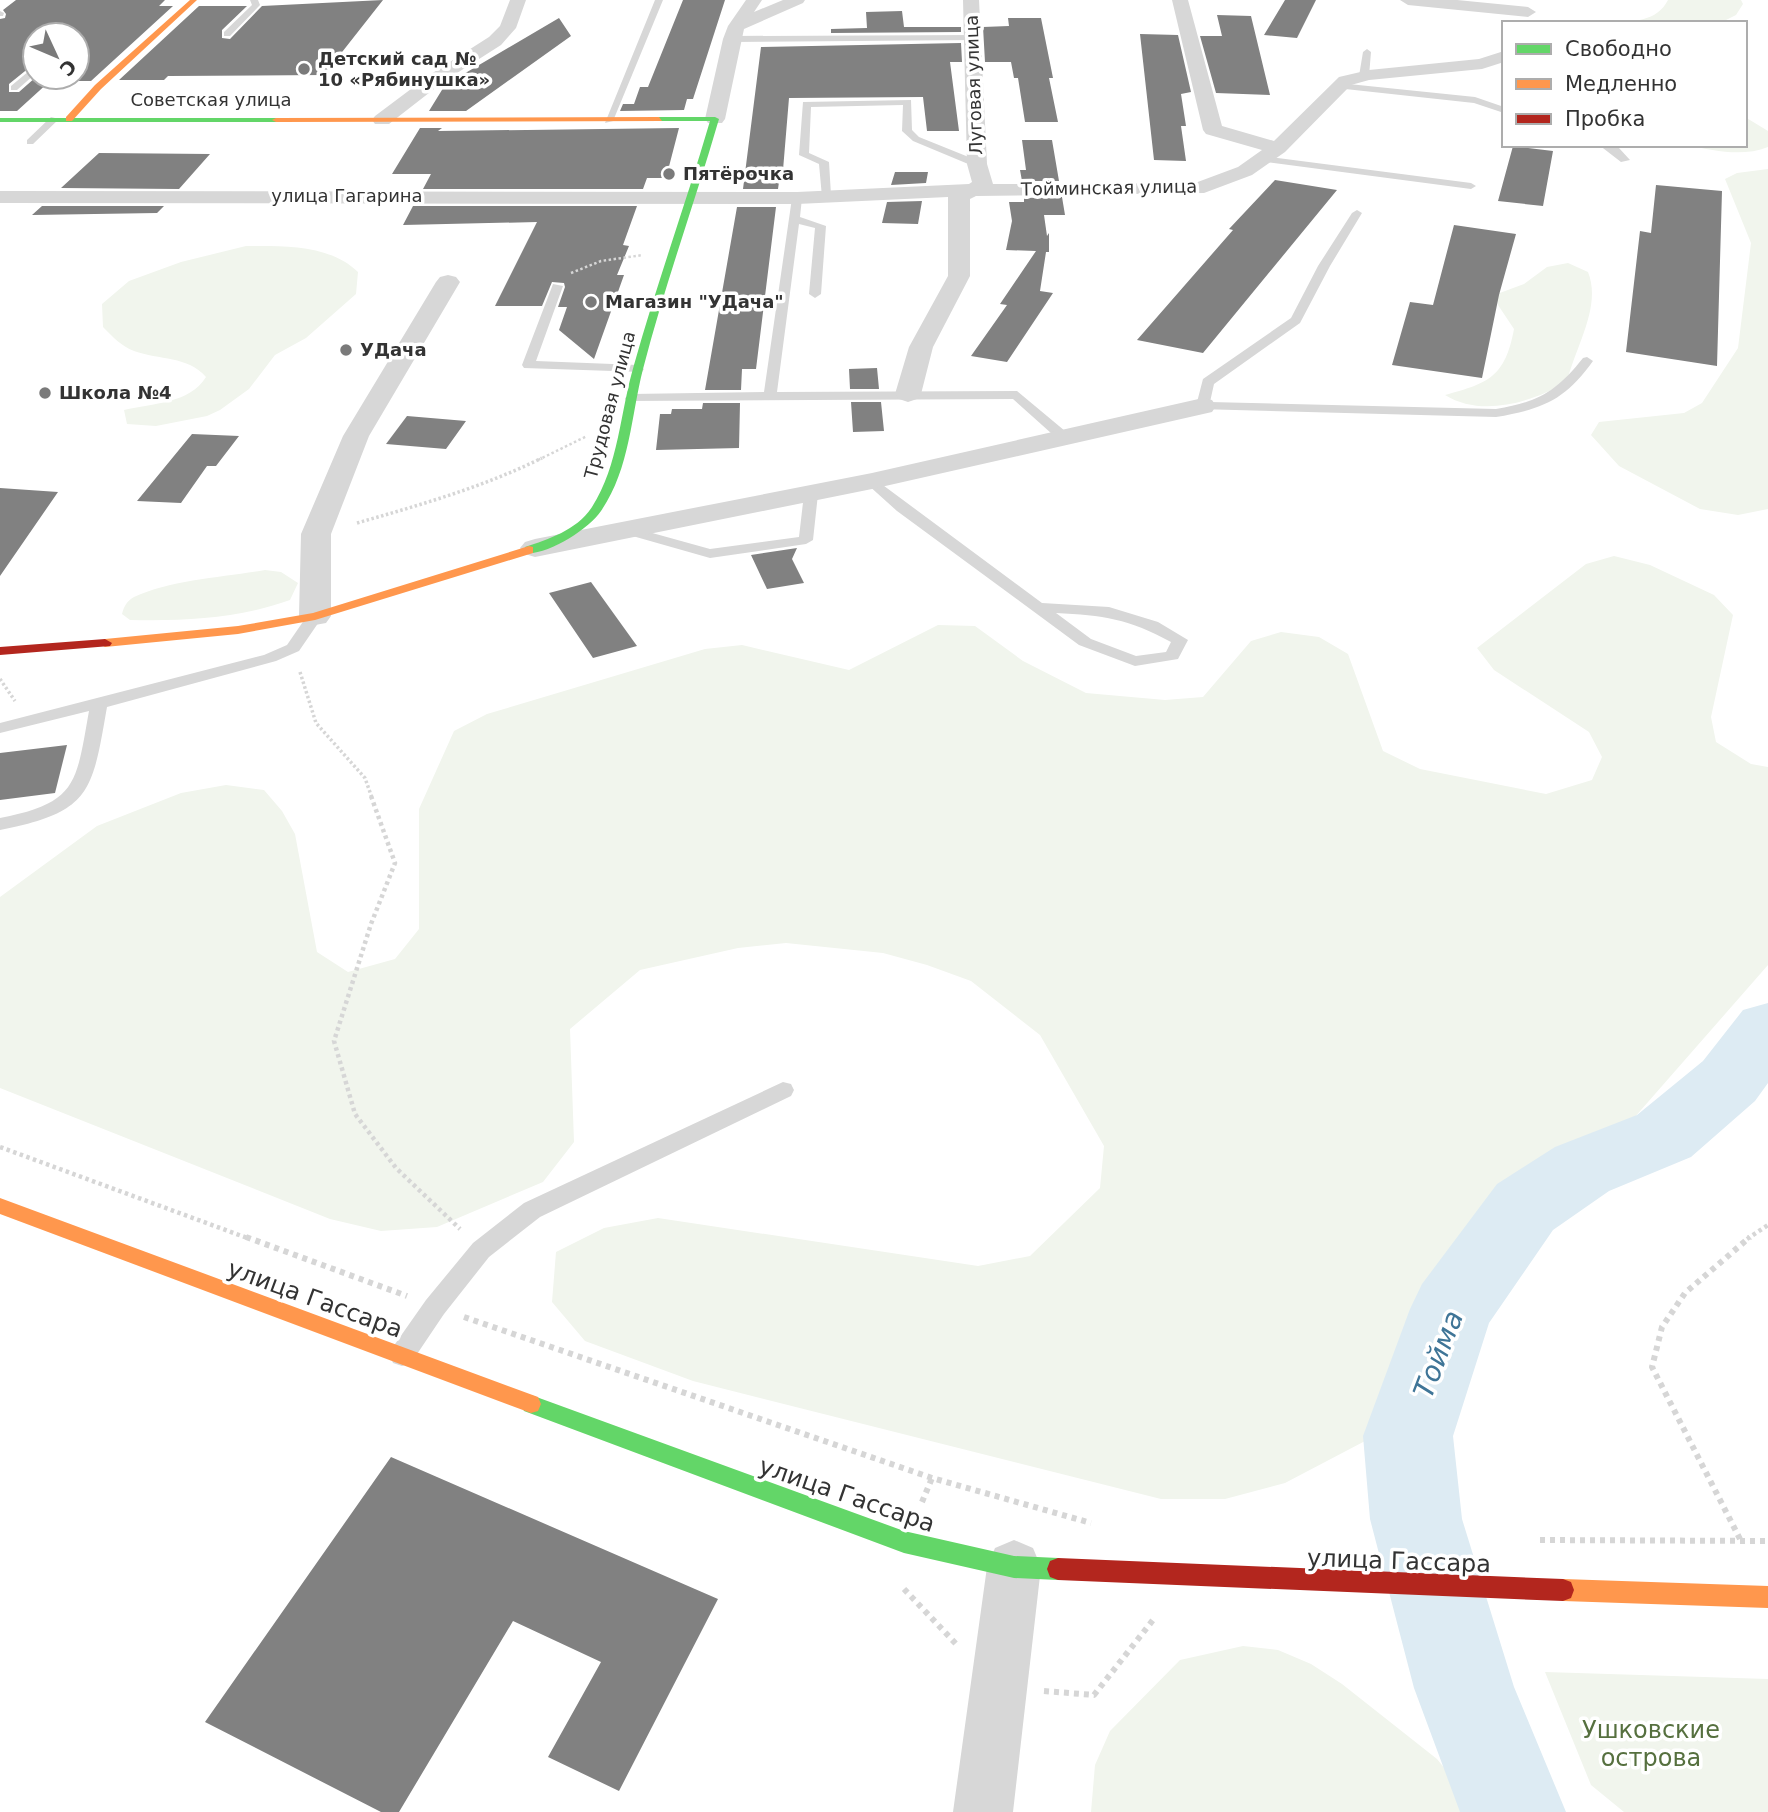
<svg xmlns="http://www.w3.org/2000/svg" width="1768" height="1812" viewBox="0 0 1768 1812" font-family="'DejaVu Sans',sans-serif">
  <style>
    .green { fill: #f1f5ed }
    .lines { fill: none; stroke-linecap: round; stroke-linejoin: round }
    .river { fill: #ddebf3; fill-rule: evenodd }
    .building { fill: #818181; fill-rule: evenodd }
    .path-far3 { stroke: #d6d6d6; stroke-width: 2.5; stroke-dasharray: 2.5 2.5; stroke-linecap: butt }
    .path-far2 { stroke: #d6d6d6; stroke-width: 3.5; stroke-dasharray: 2.5 2.5; stroke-linecap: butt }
    .path-far1 { stroke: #d6d6d6; stroke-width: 4.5; stroke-dasharray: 3.5 3.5; stroke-linecap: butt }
    .path { stroke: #d6d6d6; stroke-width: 6; stroke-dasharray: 5 5; stroke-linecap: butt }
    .lane { fill: #d7d7d7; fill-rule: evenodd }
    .street { fill: #d7d7d7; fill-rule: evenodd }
    .fast { fill: #63d668; fill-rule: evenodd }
    .slow { fill: #ff974d; fill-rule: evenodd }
    .jam { fill: #b3261e; fill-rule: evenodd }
    .poi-dot { fill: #7a7a7a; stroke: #fff; stroke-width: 2.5 }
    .labels { text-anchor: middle; stroke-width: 7; stroke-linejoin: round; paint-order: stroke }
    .far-poi-label { font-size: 18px; font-weight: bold; fill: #333; stroke: #fff; text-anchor: start }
    .far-street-label { font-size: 18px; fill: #333; stroke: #fff }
    .near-street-label { font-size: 24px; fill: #333; stroke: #fff }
    .near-park-label { font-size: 24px; fill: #56703f; stroke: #fff }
    .near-water-label { font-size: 28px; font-style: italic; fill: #3f7597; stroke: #fff }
  </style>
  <rect width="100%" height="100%" fill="#fff"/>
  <path class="green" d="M1668 0H1741L1743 4 1736 15 1720 23H1611C1633 21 1657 22 1668 0Z
    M1745 117 1768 131V147C1743 157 1714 151 1688 145H1745Z
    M1768 169V509L1738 515 1700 509 1619 466 1591 435 1599 422 1684 413 1702 403 1738 348 1751 243 1725 179 1737 173Z
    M246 246C283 246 329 244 358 272L356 294 306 338 275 355 249 389 220 410 207 416 156 426 127 424 124 410C153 403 189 404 206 377 188 356 159 360 134 351 121 346 113 337 103 327L102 304 129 281 181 262Z
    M1568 263 1588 272C1602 307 1575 347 1567 382 1532 402 1482 418 1445 395 1489 383 1505 377 1514 329L1498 305 1497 294 1524 284 1547 267Z
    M1614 556 1650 565 1714 595 1733 615 1711 717 1716 742 1751 764 1768 767V965L1634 1118 1516 1178 1456 1248 1386 1430 1285 1483 1225 1499H1161L693 1381 585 1341 552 1302 556 1252 604 1228 658 1218 978 1266 1030 1256 1100 1188 1104 1146 1040 1035 971 981 927 965 883 953 786 943 738 948 640 970 570 1029 574 1142 543 1182 437 1227 381 1231 330 1219 0 1088V897L97 826 181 793 226 785 264 790 282 811 295 834 317 952 348 972 395 959 419 929V809L454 731 487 714 705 649 742 645 849 670 938 625 975 626 1023 661 1086 693 1165 700 1203 697 1251 641 1281 632 1319 637 1348 654 1383 751 1420 769 1546 794 1592 780 1602 757 1589 732 1494 670 1477 648 1586 564Z
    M265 570 281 572 298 583 290 600C237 619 186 621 130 620L122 614C124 606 127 601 134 597 170 580 225 577 265 570Z
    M1243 1646 1278 1650 1311 1664 1342 1684 1437 1759 1480 1812H1091L1095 1765 1110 1731 1180 1660Z
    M1545 1672 1768 1679V1812H1624L1591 1785Z"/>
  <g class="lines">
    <path class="river" d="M1768 1003V1083L1755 1101 1691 1157 1609 1191 1553 1230 1489 1323 1453 1436 1462 1519 1514 1687 1566 1812H1460L1414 1688 1370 1519 1363 1436 1410 1309 1422 1284 1497 1184 1555 1147 1637 1115 1703 1061 1743 1010Z"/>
  </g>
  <path class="building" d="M16 0H165L159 6H173L91 81H50L17 111H0V19L5 18 6 14 3 10ZM35 35H77V77H36L19 92H9V84L35 63Z
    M383 0 324 75 168 76 164 80H119L199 6H247L222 30V38L230 39 262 6Z
    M683 0H725L693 99H687L684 110 620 111 623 104H634L640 87H648Z
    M1285 0H1316L1297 38 1264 35Z
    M902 11 904 27H961V32L831 33V29L867 28 866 12Z
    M1217 15 1251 16 1270 95 1216 93 1200 36H1222Z
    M559 18 571 36 466 111H429L445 85Z
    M1008 18H1041L1053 78H1049L1058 122H1025L1018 78H1014L1011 62H985L983 27 1009 26Z
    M1140 34 1178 35 1191 92 1181 94 1186 126H1181L1186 161 1154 160Z
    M961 43 962 62H950L959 131H927L923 97 789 98 782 182H779L778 189H743L761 47Z
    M420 128H442L438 131 679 128 666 178H647L643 189H423L431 174H392Z
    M1022 140H1052L1059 181H1022L1020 170H1026Z
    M1513 146 1553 151 1543 206 1498 201Z
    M99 153 210 154 179 189 61 188Z
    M895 172H928L926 183 891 185Z
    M1275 180 1337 190 1203 353 1137 340 1233 230 1229 229Z
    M1656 185 1722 191 1717 366 1626 352 1640 231 1651 233Z
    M1062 197 1065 215H1044L1047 236 1049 233V252H1046L1040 291 1053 293 1007 362 971 356 1007 305 1000 304 1036 251 1006 250 1012 221 1009 202H1024V198Z
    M922 201 918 224 882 223 887 202Z
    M42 206H164L157 213 32 215Z
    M413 206H637L623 245 629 246 617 275H624L594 359 559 330 567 307H558L565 287 564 283 552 282 542 306H495L537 222 403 225Z
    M737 207H776L756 369H742L741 390H705Z
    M1454 225 1516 234 1499 295 1482 378 1392 365 1410 302 1433 305Z
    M877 368 879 389H850L849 369Z
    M851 402H881L884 431 853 432Z
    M703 403H740L739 448 656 450 660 414H671L672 409H702Z
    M407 416 466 421 446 449 386 444Z
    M192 434 239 436 216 466H207L181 503 137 501Z
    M0 488 58 492 0 576Z
    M797 548 792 559 804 583 767 589 751 555Z
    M591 582 637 646 593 658 549 593Z
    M67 745 55 793 0 800V753Z
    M391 1457 718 1599 619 1791 548 1757 601 1662 513 1621 399 1812H381L205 1722Z"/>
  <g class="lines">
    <path class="path-far3" d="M571 273 601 261 643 255
      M538 460 587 436"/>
    <path class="path-far2" d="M357 523C420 505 483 487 542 458
      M300 672 316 723 365 778 372 798
      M0 679 15 701"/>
    <path class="path-far1" d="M371 796 395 863 371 924 334 1041 355 1114 396 1168 460 1229
      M0 1147 250 1239
      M1747 1239 1768 1225"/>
    <path class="path" d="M246 1237 407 1296
      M464 1317 932 1478 1091 1523
      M922 1502 932 1478
      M1740 1539 1652 1367 1662 1327 1685 1293 1750 1237
      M1540 1540 1768 1541
      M904 1589 958 1646
      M1044 1691 1094 1695 1153 1620"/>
    <path class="lane" d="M250 0H258L260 5 230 36H224V32L252 5Z
      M655 0H663L613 121 605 123Z
      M0 11 4 13 3 16H0Z
      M973 35 976 40 732 42 728 39 732 36Z
      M1367 49 1371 52 1369 76 1364 79 1359 76 1363 52Z
      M35 66V74L17 90H11V86Z
      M1339 83 1475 97 1504 107V113L1474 103 1336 88V84Z
      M911 100 912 130 919 137 981 162V166H973L913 141 902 131 903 105 811 107 809 153 829 162 831 195 822 197 819 164 799 155 803 102Z
      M51 117 59 119 33 144H27V140Z
      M1599 145 1619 148 1630 160 1621 162Z
      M1262 156 1471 183 1476 186 1471 189 1258 161 1257 159Z
      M797 195 802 198 800 217 826 226 821 294 815 298 809 294 815 228 799 224 777 392 1017 391 1071 436V442H1061L1013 399 626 401 625 398 631 394 764 392 792 198Z
      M1357 210 1362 213 1330 266 1300 323 1214 384 1210 402 1496 409C1538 402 1556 392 1583 358L1587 357 1593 361C1565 400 1543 409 1496 417L1198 409 1196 406 1203 379 1291 318 1318 266 1352 213Z
      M553 284 563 286 536 361 638 365 644 369 642 372 524 368 522 365Z
      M872 477 1042 603 1109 607 1158 622 1188 640 1178 659 1135 666 1079 645 897 511 867 484 865 481ZM1056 613C1103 615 1129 619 1171 642L1166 652 1136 656 1091 639Z
      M811 490 818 494 813 540 806 544 710 558 622 533 620 530 627 526 710 549 799 537 804 494Z
      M315 611 323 616 299 651 276 661 107 707C92 793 91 812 0 830V818C78 803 76 783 89 711L0 733V723L264 655 287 645 309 613Z
      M783 1082 791 1084 794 1090 791 1096 540 1217 489 1257 444 1314 411 1363 402 1366 393 1363 390 1355 393 1347 426 1300 473 1243 524 1203Z"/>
    <path class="street" d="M510 0H526L516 28 501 45 443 82 389 124H375L372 120 375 116 431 74 489 37 500 26Z
      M746 0H762L754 12 783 0H805L803 3 744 29 725 119 722 123H708L705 119 723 39 728 26Z
      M963 0H979L987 164 993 184 1195 183 1238 167 1262 150 1206 134 1203 130 1172 0H1188L1222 126 1274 141 1339 77 1369 70 1479 59 1504 51V62L1482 69 1369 80 1351 85 1285 152 1252 175 1204 193 976 196 970 199V276L933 347 921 394 917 399 908 402 899 399 895 394 909 347 948 276V197L797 204 0 203V191L797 192 969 184 972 182 967 164Z
      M1400 0H1457L1528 7 1536 12 1528 17 1408 5Z
      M448 275 456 277 460 282 369 436 331 534V616L326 623 315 625 304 623 299 616 301 534 343 436 436 282 440 277Z
      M1203 398 1212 400 1216 406 1212 412 872 489 535 557 525 554 520 548 525 542 535 539 872 473Z
      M1014 1540 1033 1548 1041 1567 1013 1812H953L987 1567 995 1548Z"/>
    <path class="fast" d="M659 117H715L719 119C695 202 665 284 643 369 631 416 630 469 601 511 589 529 547 556 525 553V547C549 539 577 530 592 507 619 465 620 412 634 365 657 283 686 203 710 121H656Z
      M0 118H276L280 120 276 122H0Z
      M531 1395 904 1531 1014 1556 1058 1558 1066 1561 1069 1569 1066 1577 1058 1580 1014 1578 904 1553 524 1411 521 1404 524 1397Z"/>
    <path class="slow" d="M190 0H197L101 89 72 121H66V117L95 85Z
      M659 117 662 121 276 122 272 120 276 118Z
      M529 546 533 547V553L315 620 238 634 105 647 98 643 105 639 238 626 313 613Z
      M0 1198 538 1397 541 1404 538 1411 531 1413 0 1214Z
      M1563 1579 1768 1586V1608L1563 1601 1555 1598 1552 1590 1555 1582Z"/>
    <path class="jam" d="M105 639 112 643 110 646 0 655V647Z
      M1058 1558 1563 1579 1571 1582 1574 1590 1571 1598 1563 1601 1058 1580 1050 1577 1047 1569 1050 1561Z"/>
  </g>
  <g class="poi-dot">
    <circle cx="304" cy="69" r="7"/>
    <circle cx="669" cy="174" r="7"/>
    <circle cx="591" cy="302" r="7"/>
    <circle cx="346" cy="350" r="7"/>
    <circle cx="45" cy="393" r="7"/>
  </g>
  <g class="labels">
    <g class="far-poi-label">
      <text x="318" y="65">Детский сад №<tspan x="318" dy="21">10 «Рябинушка»</tspan></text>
      <text x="683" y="180">Пятёрочка</text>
      <text x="605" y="308">Магазин "УДача"</text>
      <text x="360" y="356">УДача</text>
      <text x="59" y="399">Школа №4</text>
    </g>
    <g class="far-street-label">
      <text transform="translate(974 85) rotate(-92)" y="6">Луговая улица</text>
      <text x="211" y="106">Советская улица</text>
      <text transform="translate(1109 188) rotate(-1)" y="6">Тойминская улица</text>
      <text x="347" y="202">улица Гагарина</text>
      <text transform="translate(610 405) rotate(-75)" y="6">Трудовая улица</text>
    </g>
    <g class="near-street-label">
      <text transform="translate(315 1299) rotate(20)" y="8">улица Гассара</text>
      <text transform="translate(847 1495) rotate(19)" y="8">улица Гассара</text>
      <text transform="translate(1399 1561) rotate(2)" y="8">улица Гассара</text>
    </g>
    <g class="near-park-label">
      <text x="1651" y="1738">Ушковские<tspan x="1651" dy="28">острова</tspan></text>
    </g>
    <g class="near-water-label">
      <text transform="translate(1438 1354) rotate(-69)" y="10">Тойма</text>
    </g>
  </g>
  <rect x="1502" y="21" width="245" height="126" fill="#ffffff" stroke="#adadad" stroke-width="2"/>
  <rect x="1516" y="44" width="35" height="10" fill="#63d668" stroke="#adadad" stroke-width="2"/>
  <text x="1565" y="56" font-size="21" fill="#333333">Свободно</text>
  <rect x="1516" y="79" width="35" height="10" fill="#ff974d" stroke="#adadad" stroke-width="2"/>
  <text x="1565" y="91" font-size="21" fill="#333333">Медленно</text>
  <rect x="1516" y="114" width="35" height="10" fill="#b3261e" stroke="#adadad" stroke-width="2"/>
  <text x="1565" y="126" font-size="21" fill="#333333">Пробка</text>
  <g transform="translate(56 56) rotate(134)"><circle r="33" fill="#ffffff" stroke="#adadad" stroke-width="2"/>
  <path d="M0-5L12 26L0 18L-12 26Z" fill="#7a7a7a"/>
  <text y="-10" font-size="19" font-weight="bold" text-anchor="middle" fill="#333333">С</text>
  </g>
</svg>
